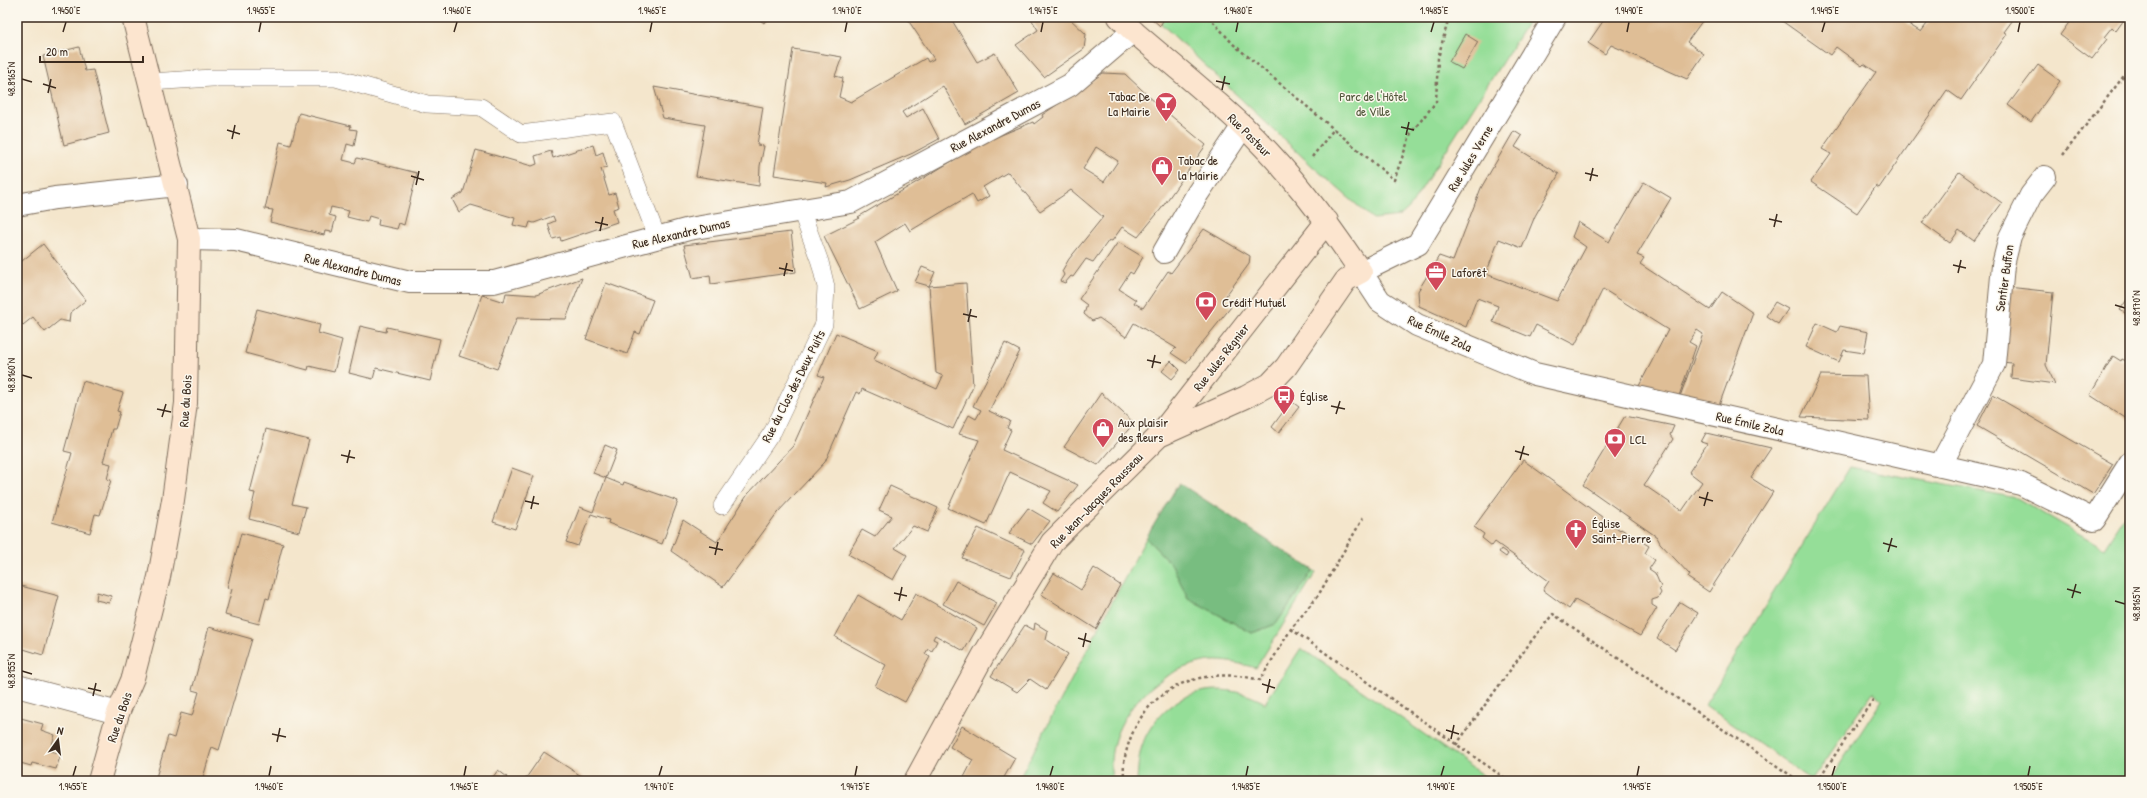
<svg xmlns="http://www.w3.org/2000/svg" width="2147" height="798" viewBox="0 0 2147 798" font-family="'Patrick Hand',sans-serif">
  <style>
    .green { fill: #95de98; stroke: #68845b }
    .forest { fill: #78bd80; stroke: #5a744f }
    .building { fill: #dfbe96; fill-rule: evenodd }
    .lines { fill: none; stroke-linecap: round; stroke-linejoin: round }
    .lane-casing { stroke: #7c6c5b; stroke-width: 18 }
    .street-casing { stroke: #7c6c5b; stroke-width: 24 }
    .secondary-casing { stroke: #7c6c5b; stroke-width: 24 }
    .path { stroke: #7c6c5b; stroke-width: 2.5; stroke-dasharray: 3 3; stroke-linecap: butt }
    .lane { stroke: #fff; stroke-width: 17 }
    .street { stroke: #fff; stroke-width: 22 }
    .secondary { stroke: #fce5cf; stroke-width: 22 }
    .ticks { fill: none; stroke: #3b2a1e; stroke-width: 1.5 }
    .labels { text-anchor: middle; stroke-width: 3; stroke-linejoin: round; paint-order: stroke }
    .poi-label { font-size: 13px; fill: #3b2a1e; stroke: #fbf7ec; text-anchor: start }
    .park-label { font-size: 13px; fill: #52573c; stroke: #fbf7ec }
    .street-label { font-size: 13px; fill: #3b2a1e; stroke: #fbf7ec }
    .neatline { fill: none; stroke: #3b2a1e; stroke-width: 1.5 }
    .ticks-label { font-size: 10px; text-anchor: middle; fill: #3b2a1e }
  </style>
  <rect width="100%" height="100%" fill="#fbf7ec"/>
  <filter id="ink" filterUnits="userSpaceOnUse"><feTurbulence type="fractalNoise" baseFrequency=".025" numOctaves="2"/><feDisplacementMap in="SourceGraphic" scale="8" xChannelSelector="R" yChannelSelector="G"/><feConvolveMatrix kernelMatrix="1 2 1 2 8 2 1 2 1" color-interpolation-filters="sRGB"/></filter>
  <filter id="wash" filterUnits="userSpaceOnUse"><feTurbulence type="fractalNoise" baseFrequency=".012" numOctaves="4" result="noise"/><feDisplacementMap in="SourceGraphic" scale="16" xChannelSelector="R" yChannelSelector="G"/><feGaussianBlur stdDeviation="0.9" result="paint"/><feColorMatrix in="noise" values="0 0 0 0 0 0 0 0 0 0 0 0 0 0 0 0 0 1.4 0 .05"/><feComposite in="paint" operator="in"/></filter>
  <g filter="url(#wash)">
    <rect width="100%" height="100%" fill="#f4e6cc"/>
    <path class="green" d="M1154 17H1531L1410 207 1400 216 1373 219 1310 164Z
      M1850 467 2017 498 2104 548 2130 507V781H1829L1882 700 1873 692 1812 780 1705 705Z
      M1146 538 1172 565 1188 598 1252 633 1276 624 1313 570 1316 572 1256 668C1242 664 1225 660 1211 661 1162 666 1112 712 1111 763 1110 769 1112 775 1112 781H1018Z
      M1301 648 1491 781H1137C1138 765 1139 748 1147 734 1172 688 1222 679 1265 703Z"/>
    <path class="forest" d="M1179 483 1313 570 1276 624 1252 633 1188 598 1172 565 1146 538Z"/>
    <g id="blocks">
      <path class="building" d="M756 17H768L764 23Z
        M906 17H950L977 62 995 53 1019 93 965 124 943 86 902 112 906 118 923 108 939 139 913 153 850 180 826 187 827 183 774 175 793 49 842 57 835 76 843 78 839 97 851 102 926 58 928 62 934 59Z
        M1030 17H1068L1086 34 1084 49 1044 77 1016 45 1038 30Z
        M1150 17H1165L1160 26Z
        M1606 17H1705L1687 42 1704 54 1687 79 1611 45 1605 54 1588 43Z
        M1786 17H1897L1921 32 1932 17H2015L2004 32 2007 34 1961 100 1947 90 1879 188 1876 186 1857 213 1811 182 1831 154 1822 149 1876 72 1864 64 1862 66 1836 47 1830 55 1782 21Z
        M2073 17H2126L2116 31 2112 27 2104 37 2107 39 2092 59 2060 35Z
        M1465 34 1478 42 1462 69 1449 62Z
        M79 47 85 71 93 70 109 133 64 145 43 56Z
        M2038 65 2060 81 2031 122 2008 105Z
        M1103 73 1125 74 1157 104 1206 145 1161 209 1138 237 1122 227 1112 241 1109 240 1093 262 1086 259 1073 277 1071 276 1065 283 1060 281 1064 275 1062 271 1069 259 1103 217 1071 190 1040 211 1008 172 983 187 989 196 977 203 972 194 910 231 905 223 875 242 897 291 860 309 824 236 860 218 858 217 984 142 1033 122 1034 124 1043 117 1042 115ZM1096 147 1118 161 1104 182 1083 169Z
        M654 87 763 107 757 145 764 146 760 166 759 186 696 176 705 125 663 118Z
        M299 113 351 126 350 129 357 130 354 146 347 144 343 160 355 163 357 158 417 173 404 225 399 223 397 229 378 225 379 219 369 216 367 222 347 217 349 211 331 207 329 215 336 217 332 232 325 231 324 235 270 222 273 210 265 209 280 142 291 145Z
        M1514 131 1522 136 1515 147 1559 174 1535 216 1522 248 1499 239 1486 274 1557 301 1586 247 1572 237 1578 222 1609 242 1644 182 1671 198 1637 255 1644 258 1640 264 1710 310 1722 292 1753 313 1718 408 1679 399 1703 334 1697 330 1689 342 1696 346 1678 399 1639 386 1668 330 1603 289 1575 345 1536 325 1530 337 1493 322 1498 306 1477 298 1466 327 1419 306 1418 291 1439 256 1453 261 1481 188Z
        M593 145 596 155 603 152 607 167 601 169 609 195 615 193 619 207 613 209 617 222 561 241 560 237 553 239 548 224 555 221 553 216 534 223 530 222 528 228 513 225 515 218 471 205 459 212 452 199 463 193 476 150 532 166 537 164 535 156 551 151 553 158Z
        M1959 172 2002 203 1974 241 1959 230 1950 243 1922 223Z
        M1204 229 1250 256 1249 264 1222 301 1231 307 1186 363 1171 353 1176 348 1134 323 1126 337 1099 318 1092 321 1084 314 1087 305 1079 299 1118 242 1143 257 1133 274 1130 272 1119 289 1136 300 1134 303 1143 308 1168 271 1171 273Z
        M791 232 796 272 711 284 710 275 693 278 684 245Z
        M43 244 86 300 70 313 69 322 60 320 45 332 33 317 23 325 17 318V265Z
        M922 267 935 272 929 286 915 282Z
        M582 278 566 319 517 318 497 369 459 356 482 295 504 302 506 293 536 295Z
        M606 283 653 300 640 334 635 332 627 354 586 339Z
        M966 283 973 386 953 429 862 389 860 394 856 392 825 462 777 513 723 587 671 551 683 520 717 542 748 494 793 446 824 377 818 375 836 333 878 351 874 360 937 389 943 376 936 373 929 286Z
        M2008 287 2053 292 2046 365 2055 384 2011 378 2012 363 2001 362Z
        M2130 295V316L2120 310Z
        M1775 302 1788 309 1778 324 1766 316Z
        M257 309 320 325 318 333 342 340 334 372 309 366 308 370 245 353Z
        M1817 323 1837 332 1840 326 1868 332 1864 353 1844 350 1839 362 1806 347Z
        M360 326 386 332 387 327 440 339 430 381 376 368 373 379 349 373Z
        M1005 343 1020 351 989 411 1010 421 1007 428 1011 430 1002 450 1078 485 1057 512 1043 503 1051 491 1010 472 986 525 948 508 979 440 959 434 969 415 976 419 981 410 973 406Z
        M2113 356 2121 361 2122 359 2130 363V421L2090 395Z
        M1171 361 1180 370 1172 379 1162 371Z
        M1821 375 1866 376 1869 420 1801 417Z
        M83 381 123 393 117 411 120 412 115 429H112L103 462 111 464 107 479 111 480 100 515 95 514 90 533 52 522 72 453 64 451Z
        M17 391 21 392 17 401Z
        M1101 393 1134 423 1098 465 1064 447Z
        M1993 395 2113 464 2093 494 1977 426Z
        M1291 401 1299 407 1279 433 1272 427Z
        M1625 416 1674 426 1670 435 1673 439 1644 485 1682 511 1702 482 1689 472 1707 444 1701 442 1706 433 1771 448 1751 478 1773 492 1709 592 1688 578 1690 575 1660 543 1657 537 1583 485Z
        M266 429 309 440 292 504 306 507 299 532 249 519 255 493 250 492Z
        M605 445 617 450 606 478 593 473Z
        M1523 460 1620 530 1621 529 1649 546 1645 553 1655 560 1649 569 1655 573 1661 587 1659 589 1661 593 1658 598 1652 600V605L1657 608 1640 636 1575 600 1569 609 1543 590 1549 581 1495 542 1492 546 1482 538 1484 534 1474 527Z
        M512 468 534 476 515 529 493 522Z
        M606 478 623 485 624 482 678 501 662 544 608 523 609 520 591 514 578 546 566 542 580 507 593 512Z
        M890 486 938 508 927 532 913 526 895 548 907 555 893 580 848 554 862 530 875 537 892 516 879 510Z
        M1028 508 1050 521 1032 544 1009 533Z
        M978 528 1025 550 1011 577 962 558Z
        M241 533 283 544 269 599 266 598 259 624 225 615 232 589 227 588Z
        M1501 549 1508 554 1506 557 1499 552Z
        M1094 568 1120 585 1096 629 1041 594 1054 573 1081 590Z
        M956 581 997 603 984 626 943 604Z
        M17 585 59 596 43 655 17 647Z
        M97 592 111 596 109 603 96 600Z
        M916 593 977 628 964 651 935 635 933 639 937 641 932 651 928 649 925 654 930 657 905 702 875 686 886 665 835 637 858 595 901 620Z
        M1680 602 1698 613 1675 650 1657 638Z
        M1035 623 1048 631 1046 640 1068 654 1046 690 1030 679 1017 692 991 676 1025 625 1034 630Z
        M209 627 252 639 219 750 212 747 202 781H155L168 736 174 738 181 713 192 716 199 692 192 690Z
        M17 717 43 724 41 730 55 735 50 751 61 754 56 769 32 763 31 766 17 762Z
        M962 726 1015 758 1002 781H962L973 760 950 747Z
        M544 752 586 779 589 781H524Z
        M498 770 507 777 504 781H498L493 777Z"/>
    </g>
  </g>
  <g filter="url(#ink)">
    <use href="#blocks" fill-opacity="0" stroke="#7c6c5b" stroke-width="1"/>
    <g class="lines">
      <g class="lane-casing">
        <path id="lane" d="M150 82 212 78H336L427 104 481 107 521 134 613 122 657 237
          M722 506 773 431 824 324 826 287 820 262 801 210"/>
      </g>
      <g class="street-casing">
        <path id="street" d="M1555 17 1418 244 1361 272 1380 301 1417 325 1535 374 2021 484 2094 520 2130 463
          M17 205 55 198 177 185
          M189 239 236 240 410 282H494L689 229 851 202 1070 85 1133 31
          M1164 252 1198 193 1243 126
          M1940 466 1994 364 2003 265 2010 237 2031 195 2045 177
          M17 686 118 713"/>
      </g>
      <g class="secondary-casing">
        <path id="secondary" d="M1161 433 1327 221
          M99 781 118 713 133 678 159 577 173 500 186 403 189 239 133 17
          M915 781 983 656 1052 542 1159 436 1246 397 1270 384 1286 367 1346 280 1361 272C1326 220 1289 170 1243 126 1208 93 1170 63 1133 31L1119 17"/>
      </g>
      <path class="path" d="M1209 17 1233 44 1394 180 1411 133 1436 102 1438 58 1449 17
        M2063 155 2130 68
        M1312 157 1334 129
        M1291 629 1509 781
        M1456 745 1532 640 1553 614 1799 781
        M1124 781C1124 773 1123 764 1125 757 1139 690 1197 664 1260 680L1291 629 1319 594 1363 518
        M1499 781 1502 776
        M1817 781 1875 697"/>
      <use href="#lane" class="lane"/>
      <use href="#street" class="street"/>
      <use href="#secondary" class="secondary"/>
    </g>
  </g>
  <path class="ticks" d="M63 32 66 22M259 32 261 22M454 32 457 22M650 32 652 22M845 32 847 22M1041 32 1043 22M1236 32 1238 22M1431 32 1434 22M1627 32 1629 22M1822 32 1825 22M2018 32 2020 22M22 79 32 82M1216 81 1230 84M43 84 56 88M1222 90 1225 76M48 93 51 79M1401 127 1414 130M227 130 240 134M1406 135 1409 122M232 139 235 125M1585 173 1598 176M411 176 424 180M1590 181 1593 168M416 185 419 171M1769 219 1782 222M595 222 608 225M1774 227 1777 214M600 231 603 217M1953 265 1966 268M779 268 793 271M1958 273 1961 260M784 276 787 263M2115 305 2125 308M963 314 977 317M968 322 971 309M1147 360 1161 363M1152 368 1155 355M22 375 32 378M1331 406 1345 409M157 409 171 412M1336 414 1340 401M162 417 166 404M1515 451 1529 455M341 455 355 458M1520 460 1524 446M347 463 350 450M1699 497 1713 501M525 501 539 504M1704 506 1708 492M531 509 534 496M1883 543 1897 547M709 547 723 550M1888 552 1892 538M715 555 718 542M2067 589 2081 593M894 593 907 596M2072 598 2076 584M899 601 902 587M2115 601 2125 604M1078 638 1091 642M1083 647 1086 633M22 671 32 674M1262 684 1275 688M88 688 101 691M1267 693 1270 679M93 696 96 683M1446 730 1459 734M272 734 286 737M1451 739 1454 725M277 742 280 728M73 776 76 766M269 776 271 766M464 776 466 766M659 776 662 766M855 776 857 766M1050 776 1053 766M1246 776 1248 766M1441 776 1444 766M1637 776 1639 766M1832 776 1835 766M2028 776 2030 766"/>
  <defs>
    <g id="bar-pin" transform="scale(1.15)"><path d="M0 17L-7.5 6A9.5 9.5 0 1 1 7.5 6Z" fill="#d1495b" stroke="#fbf7ec"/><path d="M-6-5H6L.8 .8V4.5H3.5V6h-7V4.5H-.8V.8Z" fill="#fff"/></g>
    <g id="shop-pin" transform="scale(1.15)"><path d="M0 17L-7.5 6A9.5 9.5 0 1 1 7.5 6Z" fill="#d1495b" stroke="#fbf7ec"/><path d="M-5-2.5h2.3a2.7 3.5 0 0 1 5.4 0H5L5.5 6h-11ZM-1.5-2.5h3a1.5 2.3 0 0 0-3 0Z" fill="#fff"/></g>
    <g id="office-pin" transform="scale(1.15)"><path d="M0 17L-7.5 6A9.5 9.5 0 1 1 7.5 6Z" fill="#d1495b" stroke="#fbf7ec"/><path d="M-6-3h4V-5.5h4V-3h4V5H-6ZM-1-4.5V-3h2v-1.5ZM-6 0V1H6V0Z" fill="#fff"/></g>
    <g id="bank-pin" transform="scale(1.15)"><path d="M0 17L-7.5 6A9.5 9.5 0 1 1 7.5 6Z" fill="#d1495b" stroke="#fbf7ec"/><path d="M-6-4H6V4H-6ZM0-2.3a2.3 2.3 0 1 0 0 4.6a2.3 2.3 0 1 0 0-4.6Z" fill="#fff"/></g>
    <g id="bus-pin" transform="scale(1.15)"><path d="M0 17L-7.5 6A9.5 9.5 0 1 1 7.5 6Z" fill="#d1495b" stroke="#fbf7ec"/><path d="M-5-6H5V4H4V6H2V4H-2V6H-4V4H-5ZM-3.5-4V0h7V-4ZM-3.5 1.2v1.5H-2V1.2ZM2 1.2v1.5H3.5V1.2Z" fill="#fff"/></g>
    <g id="church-pin" transform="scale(1.15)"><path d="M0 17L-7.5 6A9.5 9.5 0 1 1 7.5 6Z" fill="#d1495b" stroke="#fbf7ec"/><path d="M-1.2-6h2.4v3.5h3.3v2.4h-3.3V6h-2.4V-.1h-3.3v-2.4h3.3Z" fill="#fff"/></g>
  </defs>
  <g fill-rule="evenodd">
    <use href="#bar-pin" x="1166" y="103"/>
    <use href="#shop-pin" x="1162" y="167"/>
    <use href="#office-pin" x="1436" y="272"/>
    <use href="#bank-pin" x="1206" y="302"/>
    <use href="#bus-pin" x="1284" y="396"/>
    <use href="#shop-pin" x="1103" y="429"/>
    <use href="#bank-pin" x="1615" y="439"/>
    <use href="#church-pin" x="1576" y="530"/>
  </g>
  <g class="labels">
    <g class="poi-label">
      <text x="1150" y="101" text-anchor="end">Tabac De<tspan x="1150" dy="15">La Mairie</tspan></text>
      <text x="1178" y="165">Tabac de<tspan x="1178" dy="15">la Mairie</tspan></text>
      <text x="1452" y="277">Laforêt</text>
      <text x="1222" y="307">Crédit Mutuel</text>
      <text x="1300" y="401">Église</text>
      <text x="1118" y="427">Aux plaisir<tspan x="1118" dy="15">des fleurs</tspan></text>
      <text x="1630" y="444">LCL</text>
      <text x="1592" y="528">Église<tspan x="1592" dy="15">Saint-Pierre</tspan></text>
    </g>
    <g class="park-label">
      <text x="1373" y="101">Parc de l'Hôtel<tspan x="1373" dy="15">de Ville</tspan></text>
    </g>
    <g class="street-label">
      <text transform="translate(995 125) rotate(-28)" y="5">Rue Alexandre Dumas</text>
      <text transform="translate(1250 135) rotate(45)" y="5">Rue Pasteur</text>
      <text transform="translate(1470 158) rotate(-59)" y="5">Rue Jules Verne</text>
      <text transform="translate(681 233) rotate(-13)" y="5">Rue Alexandre Dumas</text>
      <text transform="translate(353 269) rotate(14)" y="5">Rue Alexandre Dumas</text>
      <text transform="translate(2004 278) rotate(-82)" y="5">Sentier Buffon</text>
      <text transform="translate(1440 333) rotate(25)" y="5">Rue Émile Zola</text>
      <text transform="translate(1221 357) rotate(-52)" y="5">Rue Jules Régnier</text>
      <text transform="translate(793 386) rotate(-63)" y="5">Rue du Clos des Deux Puits</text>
      <text transform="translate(185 401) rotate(-86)" y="5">Rue du Bois</text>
      <text transform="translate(1750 423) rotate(13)" y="5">Rue Émile Zola</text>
      <text transform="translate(1096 500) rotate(-46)" y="5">Rue Jean-Jacques Rousseau</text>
      <text transform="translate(119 717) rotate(-71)" y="5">Rue du Bois</text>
    </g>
  </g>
  <rect width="2147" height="798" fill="none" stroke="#fbf7ec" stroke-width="44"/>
  <g transform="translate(58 740) rotate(14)" stroke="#fbf7ec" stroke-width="3" paint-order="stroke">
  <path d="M0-3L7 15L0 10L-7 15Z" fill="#3b2a1e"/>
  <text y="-6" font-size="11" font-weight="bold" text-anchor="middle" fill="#3b2a1e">N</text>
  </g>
  <path d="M40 56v6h103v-6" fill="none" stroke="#3b2a1e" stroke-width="2"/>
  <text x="46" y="56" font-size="12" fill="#3b2a1e" stroke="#fbf7ec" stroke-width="3" paint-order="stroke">20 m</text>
  <rect x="22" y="22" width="2103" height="754" class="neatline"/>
  <g class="ticks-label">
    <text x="66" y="14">1.9450°E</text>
    <text x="261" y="14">1.9455°E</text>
    <text x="457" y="14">1.9460°E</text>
    <text x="652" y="14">1.9465°E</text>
    <text x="847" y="14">1.9470°E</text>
    <text x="1043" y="14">1.9475°E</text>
    <text x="1238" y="14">1.9480°E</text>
    <text x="1434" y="14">1.9485°E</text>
    <text x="1629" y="14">1.9490°E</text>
    <text x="1825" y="14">1.9495°E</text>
    <text x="2020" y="14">1.9500°E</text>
    <text transform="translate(11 79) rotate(-90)" y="4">48.8165°N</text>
    <text transform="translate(2136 308) rotate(-90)" y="4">48.8170°N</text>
    <text transform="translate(11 375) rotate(-90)" y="4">48.8160°N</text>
    <text transform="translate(2136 604) rotate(-90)" y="4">48.8165°N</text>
    <text transform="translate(11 671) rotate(-90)" y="4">48.8155°N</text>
    <text x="73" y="790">1.9455°E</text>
    <text x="269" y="790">1.9460°E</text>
    <text x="464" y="790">1.9465°E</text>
    <text x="659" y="790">1.9470°E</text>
    <text x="855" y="790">1.9475°E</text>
    <text x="1050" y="790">1.9480°E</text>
    <text x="1246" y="790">1.9485°E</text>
    <text x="1441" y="790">1.9490°E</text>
    <text x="1637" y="790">1.9495°E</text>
    <text x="1832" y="790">1.9500°E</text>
    <text x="2028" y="790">1.9505°E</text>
  </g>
</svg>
